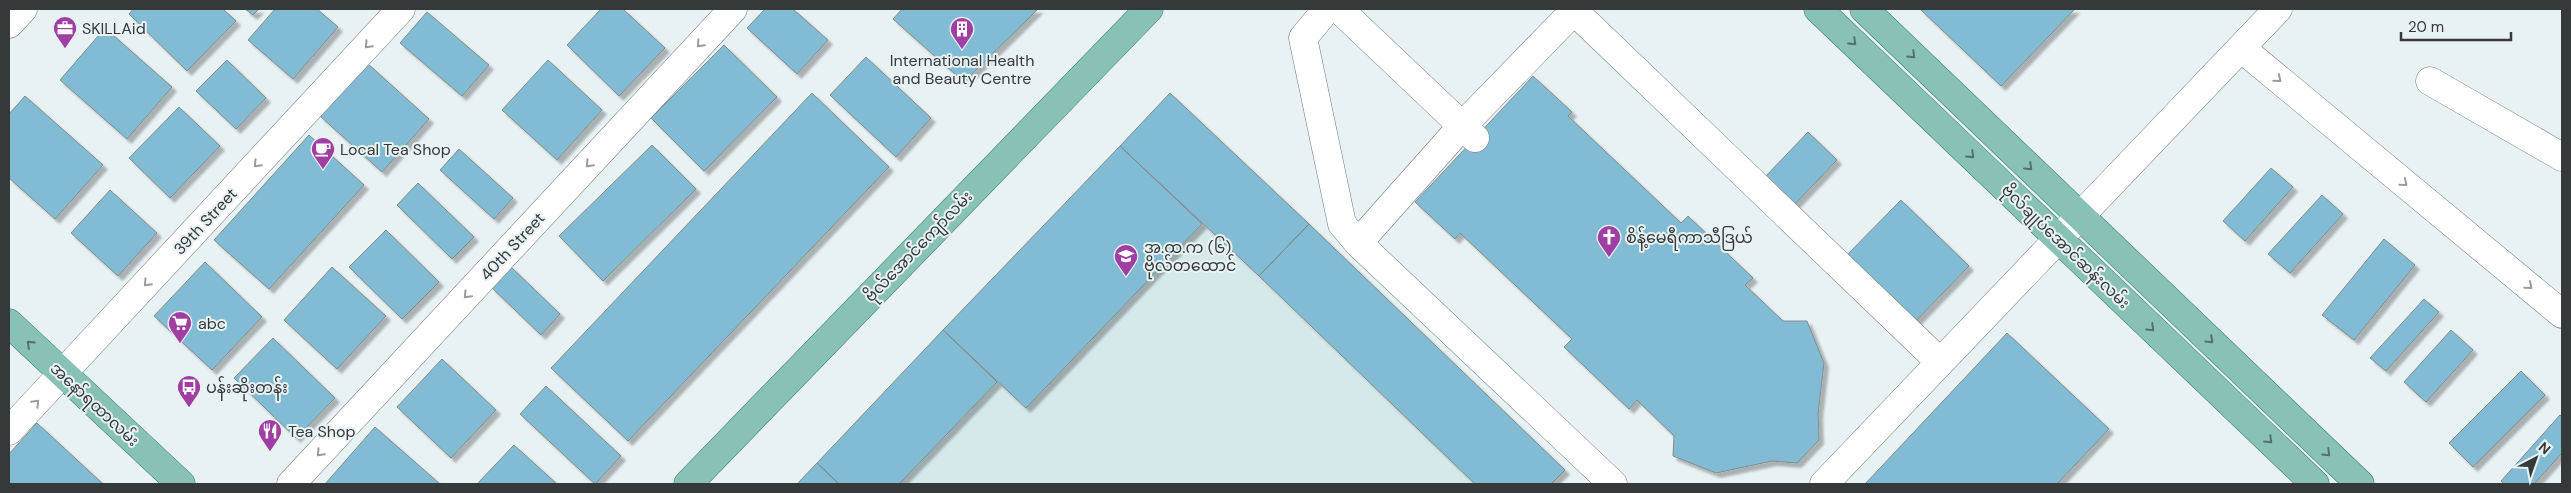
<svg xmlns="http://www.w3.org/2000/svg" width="2571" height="493" viewBox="0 0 2571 493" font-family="'DM Sans','Noto Sans Myanmar',sans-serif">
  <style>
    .built { fill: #d5e8ea }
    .building { fill: #82bcd4; stroke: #838b8e; filter: url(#shadow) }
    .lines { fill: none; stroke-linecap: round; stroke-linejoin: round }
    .minor-casing { stroke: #737c7d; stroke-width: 29 }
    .major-casing { stroke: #38786a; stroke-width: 29 }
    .minor { stroke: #fff; stroke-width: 28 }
    .major { stroke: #88c2b6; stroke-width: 28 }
    .oneway { stroke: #56706b }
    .oneway2 { stroke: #9a9c9c }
    .labels { text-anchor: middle; stroke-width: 4; stroke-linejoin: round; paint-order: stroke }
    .poi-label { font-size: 16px; fill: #353939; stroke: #e8f2f3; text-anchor: start }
    .street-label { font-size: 16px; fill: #353939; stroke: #e8f2f3 }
  </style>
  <defs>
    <filter id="shadow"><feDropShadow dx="4.5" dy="4.5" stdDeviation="1" flood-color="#0004"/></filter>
  </defs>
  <rect width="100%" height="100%" fill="#e8f2f3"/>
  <path class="built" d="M1120 146 1475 484H797Z"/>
  <path class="building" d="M133 9H223L236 21 187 71 129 14Z
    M245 9H259L253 15Z
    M275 9H317L338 27 293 79 248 40Z
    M601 9H623L665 48 619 96 567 45Z
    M765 9H793L828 40 797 74 747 28Z
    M902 9H1038L964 82 893 19Z
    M1920 9H2075L2001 86Z
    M427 12 489 65 462 96 400 43Z
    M105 28 172 87 127 139 60 80Z
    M724 45 777 97 704 171 651 118Z
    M866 57 931 118 896 157 830 95Z
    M227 60 266 98 236 129 196 91Z
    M548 60 602 110 557 160 502 110Z
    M367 63 429 119 382 172 320 116Z
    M1533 76 1572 112 1568 116 1681 223 1688 216 1753 278 1745 285 1783 321H1807L1824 363 1818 414 1819 440 1797 463 1772 461 1716 473 1673 456 1674 436 1637 400 1629 409 1564 347 1572 339 1460 233 1455 239 1415 202Z
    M812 93 889 167 628 441 551 368Z
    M1170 93 1309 224 1259 276 1120 146Z
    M25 96 103 165 55 219 9 178V114Z
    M179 107 220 146 170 198 129 158Z
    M1808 132 1837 160 1794 205 1765 177Z
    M309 135 364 185 269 289 214 240Z
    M652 145 696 189 603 281 559 236Z
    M1120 146 1202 224 1026 408 943 330Z
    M459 149 513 198 494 219 440 170Z
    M2271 168 2293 187 2245 241 2223 221Z
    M418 183 474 237 452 259 397 205Z
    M110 190 157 233 118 276 71 233Z
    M2322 195 2343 214 2290 273 2268 254Z
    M1901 200 1969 266 1913 324 1844 258Z
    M1309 224 1565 470 1551 484H1475L1259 276Z
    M386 230 439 282 402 319 349 267Z
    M2384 239 2415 265 2354 340 2322 315Z
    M205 262 262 317 212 370 154 316Z
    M510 266 560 314 541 335 491 287Z
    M332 267 386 316 337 369 284 320Z
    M2424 299 2439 312 2386 371 2370 358Z
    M943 330 997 382 899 484H839L817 463Z
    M2451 330 2473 350 2426 402 2404 382Z
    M2007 333 2109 429 2057 484H1865Z
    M273 338 335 398 296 438 234 378Z
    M442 359 496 410 451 458 397 407Z
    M2521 371 2545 395 2473 467 2449 443Z
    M546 386 621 456 595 484 520 414Z
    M2560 415 2562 417V453L2534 484H2504L2501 481Z
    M37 423 103 484H9V454Z
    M375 427 440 484H325Z
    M514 445 557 484H477Z
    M817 463 839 484H797Z"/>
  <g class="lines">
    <g class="minor-casing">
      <path id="minor" d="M1327 9 1303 38 1342 224 1358 243 1613 484
        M1339 9 1475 138
        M1572 9 1940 362
        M9 24 23 9
        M2241 48 2562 314
        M2430 81 2562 157
        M1358 243 1462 126 1574 11
        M9 431 401 9
        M291 484 733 9
        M1824 484 2278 9"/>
    </g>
    <g class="major-casing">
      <path id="major" d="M1818 9 2315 484
        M1864 9 2360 484
        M9 323 181 484
        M688 484 1149 9"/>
    </g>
    <use href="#minor" class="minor"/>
    <use href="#major" class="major"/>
  </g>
  <defs><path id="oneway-chevron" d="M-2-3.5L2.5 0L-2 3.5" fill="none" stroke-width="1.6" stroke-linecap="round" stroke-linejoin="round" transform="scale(1.25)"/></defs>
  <g class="oneway">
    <use href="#oneway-chevron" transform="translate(1853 42) rotate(44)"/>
    <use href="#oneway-chevron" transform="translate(1912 55) rotate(44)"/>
    <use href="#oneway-chevron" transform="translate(1971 155) rotate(44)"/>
    <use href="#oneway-chevron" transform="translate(2029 167) rotate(44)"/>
    <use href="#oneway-chevron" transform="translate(2151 328) rotate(44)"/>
    <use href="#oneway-chevron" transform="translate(2210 340) rotate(44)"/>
    <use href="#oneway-chevron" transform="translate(30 344) rotate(-137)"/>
    <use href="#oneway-chevron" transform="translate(2269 440) rotate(44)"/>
    <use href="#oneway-chevron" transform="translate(2327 453) rotate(44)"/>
  </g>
  <g class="oneway2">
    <use href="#oneway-chevron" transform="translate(700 44) rotate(133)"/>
    <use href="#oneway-chevron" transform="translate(368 45) rotate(133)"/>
    <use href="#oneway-chevron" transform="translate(2278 79) rotate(40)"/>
    <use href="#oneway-chevron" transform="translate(257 164) rotate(133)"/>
    <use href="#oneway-chevron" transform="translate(589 164) rotate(133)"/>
    <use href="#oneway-chevron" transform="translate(2404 183) rotate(40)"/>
    <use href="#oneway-chevron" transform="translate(147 283) rotate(133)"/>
    <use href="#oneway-chevron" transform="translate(2529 286) rotate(40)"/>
    <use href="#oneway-chevron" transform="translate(467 295) rotate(133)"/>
    <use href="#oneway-chevron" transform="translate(36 403) rotate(-46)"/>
    <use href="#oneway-chevron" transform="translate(320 453) rotate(133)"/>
  </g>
  <defs>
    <g id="office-pin" transform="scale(1.25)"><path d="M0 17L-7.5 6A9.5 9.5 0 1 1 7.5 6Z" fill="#a13ea4" stroke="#e8f2f3"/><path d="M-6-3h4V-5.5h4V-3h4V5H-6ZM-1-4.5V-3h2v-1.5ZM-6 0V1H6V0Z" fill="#fff"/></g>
    <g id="building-pin" transform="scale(1.25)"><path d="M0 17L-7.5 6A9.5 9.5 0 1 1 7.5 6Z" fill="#a13ea4" stroke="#e8f2f3"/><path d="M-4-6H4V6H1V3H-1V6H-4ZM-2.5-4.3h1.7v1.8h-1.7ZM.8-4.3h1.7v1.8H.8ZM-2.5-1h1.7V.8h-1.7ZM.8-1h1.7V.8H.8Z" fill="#fff"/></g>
    <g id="cafe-pin" transform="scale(1.25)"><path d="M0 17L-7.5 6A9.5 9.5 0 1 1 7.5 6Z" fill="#a13ea4" stroke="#e8f2f3"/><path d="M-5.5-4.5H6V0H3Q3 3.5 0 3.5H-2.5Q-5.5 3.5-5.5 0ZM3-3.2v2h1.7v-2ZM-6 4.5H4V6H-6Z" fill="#fff"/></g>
    <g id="church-pin" transform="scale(1.25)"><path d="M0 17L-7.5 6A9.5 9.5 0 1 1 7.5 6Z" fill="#a13ea4" stroke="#e8f2f3"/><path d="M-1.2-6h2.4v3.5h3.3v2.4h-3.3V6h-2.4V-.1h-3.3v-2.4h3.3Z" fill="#fff"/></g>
    <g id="school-pin" transform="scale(1.25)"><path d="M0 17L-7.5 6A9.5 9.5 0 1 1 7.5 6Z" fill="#a13ea4" stroke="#e8f2f3"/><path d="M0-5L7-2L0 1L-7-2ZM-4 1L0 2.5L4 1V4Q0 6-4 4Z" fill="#fff"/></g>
    <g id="supermarket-pin" transform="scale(1.25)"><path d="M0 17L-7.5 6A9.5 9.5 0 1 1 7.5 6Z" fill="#a13ea4" stroke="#e8f2f3"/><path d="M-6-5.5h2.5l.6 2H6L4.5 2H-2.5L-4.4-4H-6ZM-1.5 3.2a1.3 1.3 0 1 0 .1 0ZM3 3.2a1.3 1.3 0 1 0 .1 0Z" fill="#fff"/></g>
    <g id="bus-pin" transform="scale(1.25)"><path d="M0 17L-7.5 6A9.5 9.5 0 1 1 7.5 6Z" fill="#a13ea4" stroke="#e8f2f3"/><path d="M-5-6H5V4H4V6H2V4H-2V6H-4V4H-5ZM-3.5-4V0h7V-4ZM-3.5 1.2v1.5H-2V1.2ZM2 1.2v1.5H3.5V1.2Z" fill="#fff"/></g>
    <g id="restaurant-pin" transform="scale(1.25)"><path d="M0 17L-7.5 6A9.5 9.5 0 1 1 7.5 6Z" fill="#a13ea4" stroke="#e8f2f3"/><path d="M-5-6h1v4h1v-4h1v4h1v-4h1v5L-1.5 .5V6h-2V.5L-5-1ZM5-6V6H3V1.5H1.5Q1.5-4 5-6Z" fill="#fff"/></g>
  </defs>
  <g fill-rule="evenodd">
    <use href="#office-pin" x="65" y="28"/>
    <use href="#building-pin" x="962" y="29"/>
    <use href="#cafe-pin" x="323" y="149"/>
    <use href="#church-pin" x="1609" y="237"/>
    <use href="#school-pin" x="1126" y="256"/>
    <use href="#supermarket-pin" x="180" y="323"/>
    <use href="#bus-pin" x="189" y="387"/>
    <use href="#restaurant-pin" x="270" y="431"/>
  </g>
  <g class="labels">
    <g class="poi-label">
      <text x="82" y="34">SKILLAid</text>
      <text x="962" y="66" text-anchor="middle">International Health<tspan x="962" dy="18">and Beauty Centre</tspan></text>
      <text x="340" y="155">Local Tea Shop</text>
      <text x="1626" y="243">စိန့်မေရီကာသီဒြယ်</text>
      <text x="1144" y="253">အ.ထ.က (၆)<tspan x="1144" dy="18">ဗိုလ်တထောင်</tspan></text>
      <text x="198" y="329">abc</text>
      <text x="206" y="393">ပန်းဆိုးတန်း</text>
      <text x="288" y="437">Tea Shop</text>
    </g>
    <g class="street-label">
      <text transform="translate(205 221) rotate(-47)" y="6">39th Street</text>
      <text transform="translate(512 246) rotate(-47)" y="6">40th Street</text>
      <text transform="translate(918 246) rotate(-46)" y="6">ဗိုလ်အောင်ကျော်လမ်း</text>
      <text transform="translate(2066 246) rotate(44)" y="6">ဗိုလ်ချုပ်အောင်ဆန်းလမ်း</text>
      <text transform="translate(95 404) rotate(43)" y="6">အနော်ရထာလမ်း</text>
    </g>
  </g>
  <rect width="2571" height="493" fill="none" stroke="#353939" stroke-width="20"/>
  <g transform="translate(2536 458) rotate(41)" stroke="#e8f2f3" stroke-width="4" paint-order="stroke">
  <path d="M0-4L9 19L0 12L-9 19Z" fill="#353939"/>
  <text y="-8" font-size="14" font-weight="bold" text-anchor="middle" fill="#353939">N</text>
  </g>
  <path d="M2401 32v8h110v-8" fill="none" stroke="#353939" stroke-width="2.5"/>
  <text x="2408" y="32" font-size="15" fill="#353939" stroke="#e8f2f3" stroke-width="4" paint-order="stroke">20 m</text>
</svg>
